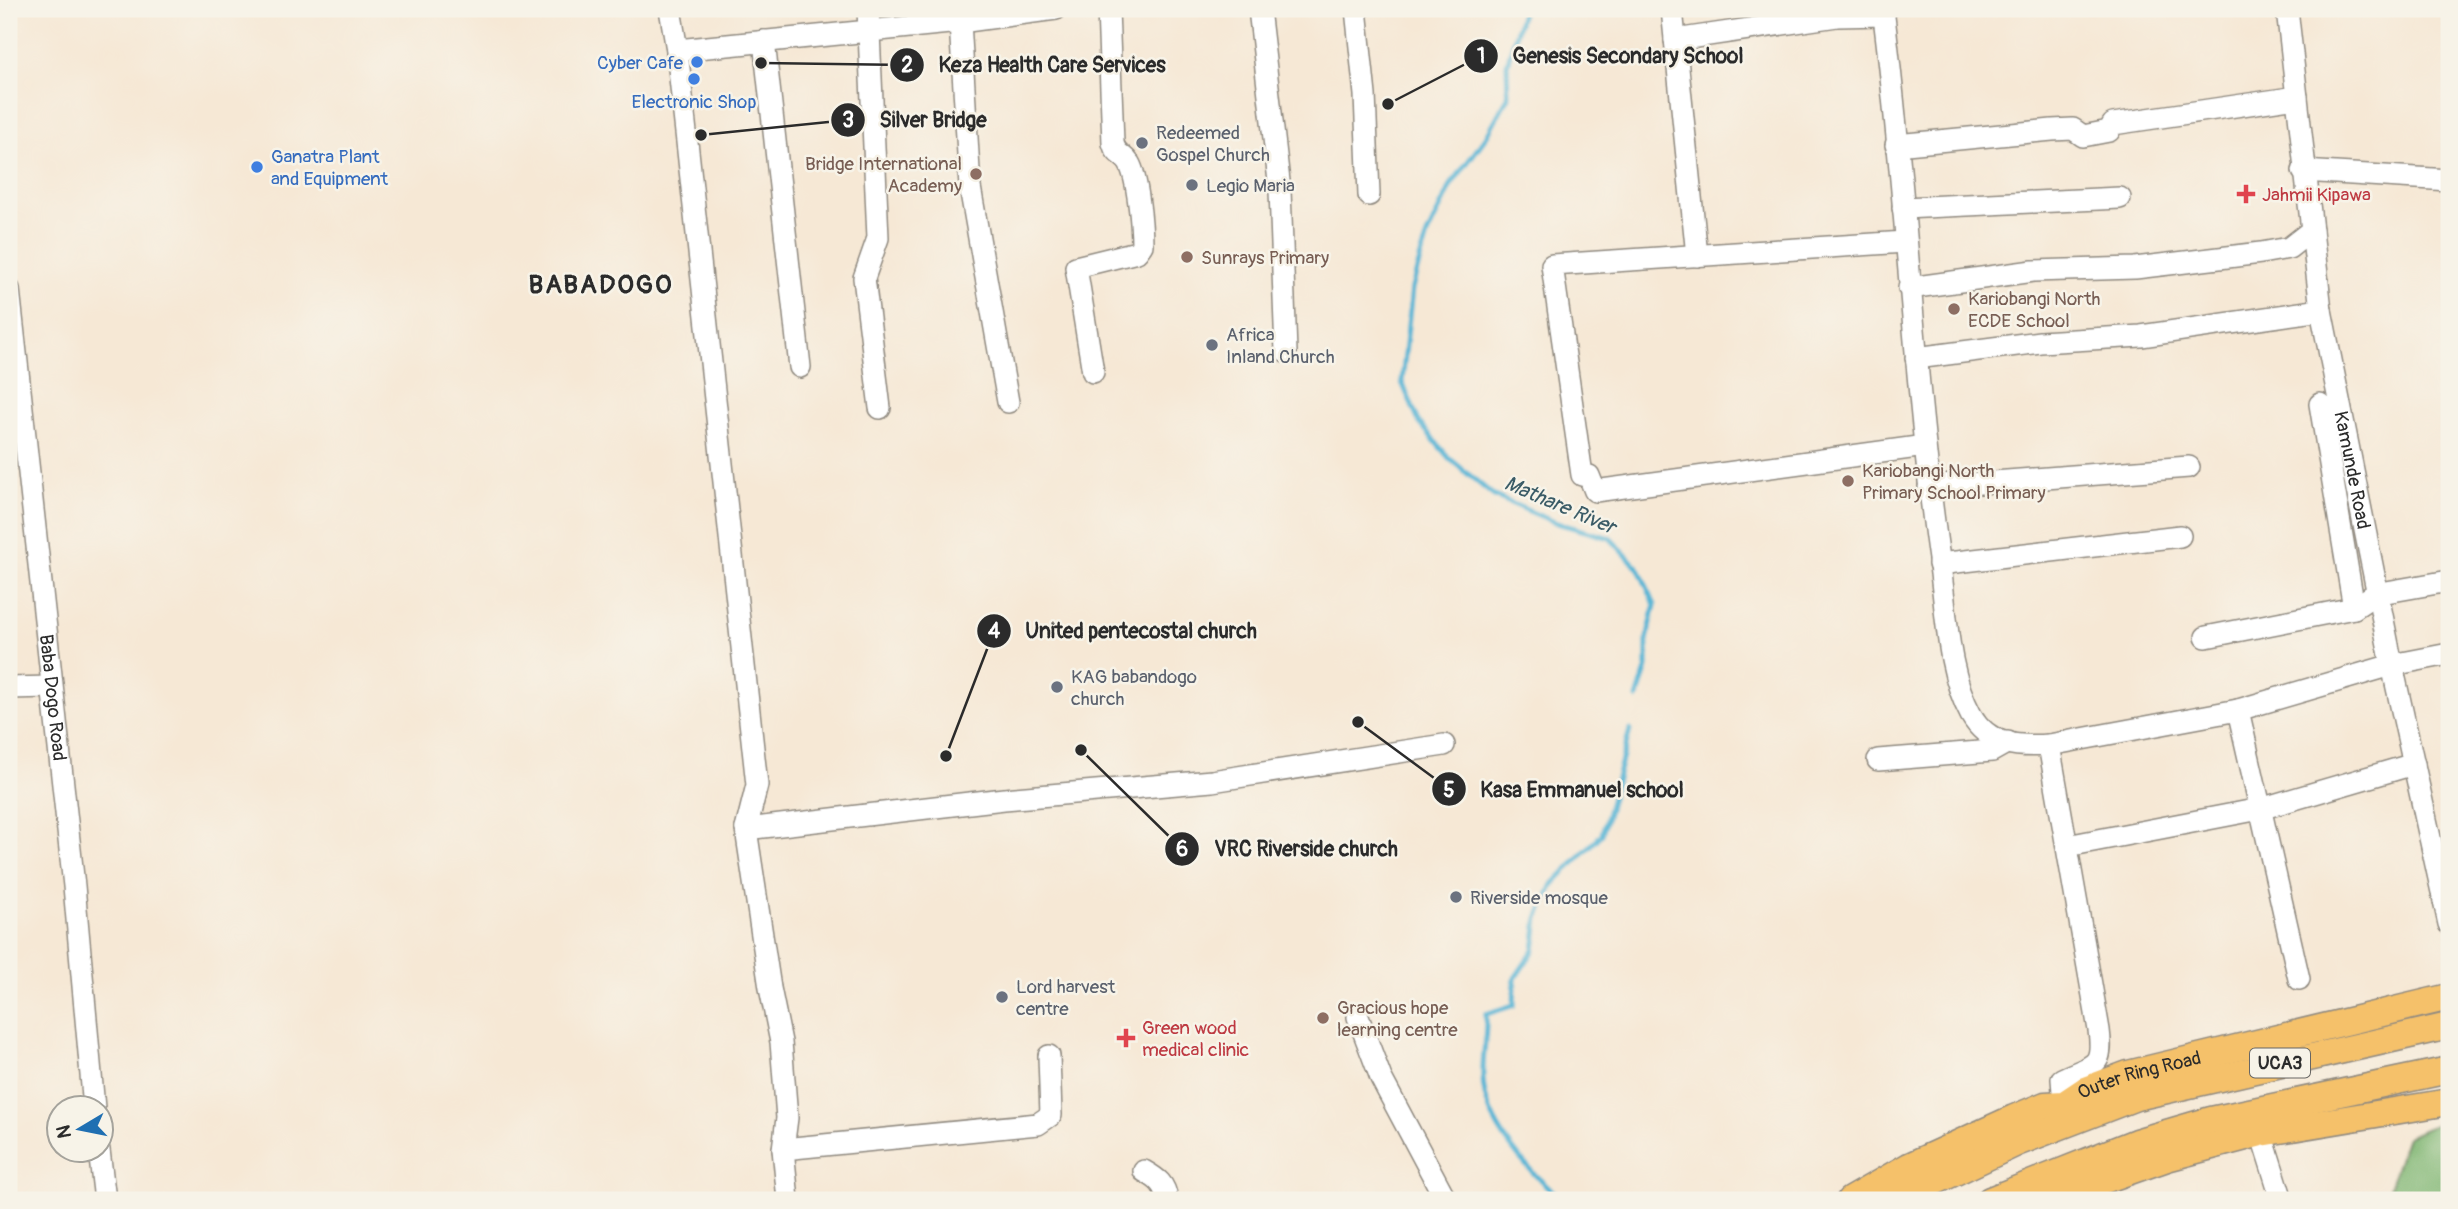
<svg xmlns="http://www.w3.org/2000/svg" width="2458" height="1209" viewBox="0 0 2458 1209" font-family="Pangolin,sans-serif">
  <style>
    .forest { fill: #7fb672; stroke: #55704e; stroke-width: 2 }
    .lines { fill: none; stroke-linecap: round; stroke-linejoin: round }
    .stream { stroke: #57b5d5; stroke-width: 5 }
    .minor-casing { stroke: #908a80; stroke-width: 24 }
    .major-casing { stroke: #908a80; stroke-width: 29 }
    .minor { stroke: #fff; stroke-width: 21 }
    .major { stroke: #f5c16b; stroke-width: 26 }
    .shop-dot { fill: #3f7fe0; stroke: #f7f3e8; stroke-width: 2.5 }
    .worship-dot { fill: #6b7280; stroke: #f7f3e8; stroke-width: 2.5 }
    .education-dot { fill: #8d6e63; stroke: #f7f3e8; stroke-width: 2.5 }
    .health-dot { fill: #e0444e; stroke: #f7f3e8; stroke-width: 2.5 }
    .labels { text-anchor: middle; stroke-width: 5; stroke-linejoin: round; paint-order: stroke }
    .shield { fill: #f7f3e8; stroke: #686764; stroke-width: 2 }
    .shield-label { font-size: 18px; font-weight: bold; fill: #2b2b2b }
    .shop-label { font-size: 19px; fill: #366cbe; stroke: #f7f3e8; text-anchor: end }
    .worship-label { font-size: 19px; fill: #5b616d; stroke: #f7f3e8; text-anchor: start }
    .education-label { font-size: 19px; fill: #785e54; stroke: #f7f3e8; text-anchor: start }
    .health-label { font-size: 19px; fill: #be3a42; stroke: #f7f3e8; text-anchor: start }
    .street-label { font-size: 19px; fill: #2b2b2b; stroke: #f7f3e8 }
    .water-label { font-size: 21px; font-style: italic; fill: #3a5b66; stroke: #f7f3e8 }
    .district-label { font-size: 26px; font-weight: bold; letter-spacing: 2px; fill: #2b2b2b; stroke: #f7f3e8 }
    .leader { fill: none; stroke: #2b2b2b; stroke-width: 2.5 }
    .callout-dot { fill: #2b2b2b; stroke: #f7f3e8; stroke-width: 2.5 }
    .mark-label { font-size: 21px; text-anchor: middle; font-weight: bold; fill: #fff }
    .callout-label { font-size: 21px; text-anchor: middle; font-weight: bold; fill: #2b2b2b; stroke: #f7f3e8; stroke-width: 5; stroke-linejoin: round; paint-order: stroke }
  </style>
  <rect width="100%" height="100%" fill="#f7f3e8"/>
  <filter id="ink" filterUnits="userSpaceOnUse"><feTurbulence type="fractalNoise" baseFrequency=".0143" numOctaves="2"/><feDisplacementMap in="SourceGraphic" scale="14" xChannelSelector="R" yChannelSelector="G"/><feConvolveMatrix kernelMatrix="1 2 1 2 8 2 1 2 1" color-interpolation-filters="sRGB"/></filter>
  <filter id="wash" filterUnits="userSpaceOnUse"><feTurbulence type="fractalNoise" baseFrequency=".00686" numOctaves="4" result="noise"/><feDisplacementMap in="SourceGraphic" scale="28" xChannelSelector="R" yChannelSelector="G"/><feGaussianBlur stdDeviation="1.57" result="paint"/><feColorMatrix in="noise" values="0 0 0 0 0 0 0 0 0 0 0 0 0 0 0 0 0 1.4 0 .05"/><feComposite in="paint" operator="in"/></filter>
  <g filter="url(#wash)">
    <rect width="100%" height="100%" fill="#f6e8d5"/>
    <path class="forest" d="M2449 1118V1200H2385L2407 1137Z"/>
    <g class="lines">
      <path class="stream" d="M1523 9 1507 64 1508 97 1486 137 1451 185 1427 235 1412 288 1402 382 1419 422 1449 458 1494 496 1557 523 1610 538 1639 569 1655 605 1647 640V667L1637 698
        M1564 1200C1530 1175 1484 1124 1483 1078 1482 1057 1487 1036 1486 1014L1514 1005 1515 978 1534 950 1538 918 1553 884 1602 834 1630 730"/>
    </g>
  </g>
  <g filter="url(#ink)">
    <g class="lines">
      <g class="minor-casing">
        <g id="minor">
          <path d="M670 9 677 50 757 785 746 829 770 988 781 1042 787 1118 783 1149 788 1200"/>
          <path d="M868 9 878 238 864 278 880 408"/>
          <path d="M1259 9 1280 190 1286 352"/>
          <path d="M1356 9 1365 95 1369 195"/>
          <path d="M1672 9 1697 256"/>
          <path d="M1883 9C1907 194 1913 381 1940 566 1947 615 1947 671 1971 715 1989 746 2017 747 2049 745L2099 1030C2104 1069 2093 1064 2062 1079L2064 1104"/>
          <path id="s1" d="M2287 9 2321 310 2392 665 2449 924"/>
          <path d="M960 22 970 187 1008 402"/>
          <path d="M1675 40 1837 16 1884 15"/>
          <path d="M764 41 800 367"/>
          <path d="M677 50 960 22 1056 9"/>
          <path d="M1896 145 2052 130 2073 129 2083 136 2109 131 2113 124 2297 97"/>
          <path d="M2303 171 2449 180"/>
          <path d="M1903 208 2120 198"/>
          <path d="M1905 242 1552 265 1582 475 1589 476 1595 491 1925 446"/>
          <path d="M1909 288 2033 271 2135 268 2261 253 2289 248 2312 230"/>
          <path id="s2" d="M9 289 74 886 94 1108"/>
          <path d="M1916 358 2040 342 2141 336 2321 310"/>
          <path d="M1093 372 1076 267 1137 252 1142 245C1142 227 1138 178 1129 163 1123 154 1116 155 1113 143L1108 9"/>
          <path d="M2320 404 2354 608"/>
          <path d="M1929 487 2189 467"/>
          <path d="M1939 564 2180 536"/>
          <path d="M2206 637 2354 608 2375 594 2449 581"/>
          <path d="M9 688 51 687"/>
          <path d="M2238 710 2299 979"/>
          <path d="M2049 745 2238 710 2392 665 2449 654"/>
          <path d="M1878 760 1992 751 2008 742"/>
          <path d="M746 829 1004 799 1212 781 1444 745"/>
          <path d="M2067 846 2260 809 2414 764"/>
          <path d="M1358 1017 1381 1078 1446 1200"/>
          <path d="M2261 1133 2282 1200"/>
          <path d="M783 1149 1038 1124 1051 1115 1049 1056"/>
          <path d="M99 1150 105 1200"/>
          <path d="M1144 1171C1158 1179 1165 1184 1167 1200"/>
        </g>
      </g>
      <g class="major-casing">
        <g id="major">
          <path id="s3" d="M1850 1200 1909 1166 2014 1118 2045 1105 2064 1104 2085 1090 2128 1074 2449 997"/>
          <path d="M1896 1200 2019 1142 2136 1097 2449 1026"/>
          <path d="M1990 1200 2136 1142 2211 1120 2449 1070"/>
          <path d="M2047 1200 2167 1158 2261 1133 2449 1102"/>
        </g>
      </g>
      <use href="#minor" class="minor"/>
      <use href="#major" class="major"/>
    </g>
  </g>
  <g class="shop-dot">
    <circle cx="697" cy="62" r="7"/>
    <circle cx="694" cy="79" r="7"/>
    <circle cx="257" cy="167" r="7"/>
  </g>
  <g class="worship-dot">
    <circle cx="1142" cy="143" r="7"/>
    <circle cx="1192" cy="185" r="7"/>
    <circle cx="1212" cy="345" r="7"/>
    <circle cx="1057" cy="687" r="7"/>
    <circle cx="1456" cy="897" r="7"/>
    <circle cx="1002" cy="997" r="7"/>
  </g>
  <g class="education-dot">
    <circle cx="976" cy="174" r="7"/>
    <circle cx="1187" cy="257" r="7"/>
    <circle cx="1954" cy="309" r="7"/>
    <circle cx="1848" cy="481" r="7"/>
    <circle cx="1323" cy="1018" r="7"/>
  </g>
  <g class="health-dot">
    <path d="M2242.5 183.5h7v7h7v7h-7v7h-7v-7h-7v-7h7z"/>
    <path d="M1122.5 1027.5h7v7h7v7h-7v7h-7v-7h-7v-7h7z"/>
  </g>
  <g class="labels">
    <rect class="shield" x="2250" y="1048.5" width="60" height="29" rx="5"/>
    <g class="shield-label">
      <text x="2280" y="1069">UCA3</text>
    </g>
    <g class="shop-label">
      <text x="683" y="69">Cyber Cafe</text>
      <text x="694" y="108" text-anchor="middle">Electronic Shop</text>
      <text x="271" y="163" text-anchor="start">Ganatra Plant<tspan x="271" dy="22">and Equipment</tspan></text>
    </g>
    <g class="worship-label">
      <text x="1156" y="139">Redeemed<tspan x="1156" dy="22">Gospel Church</tspan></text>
      <text x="1206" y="192">Legio Maria</text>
      <text x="1226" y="341">Africa<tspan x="1226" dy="22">Inland Church</tspan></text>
      <text x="1071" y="683">KAG babandogo<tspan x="1071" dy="22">church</tspan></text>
      <text x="1470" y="904">Riverside mosque</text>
      <text x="1016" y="993">Lord harvest<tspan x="1016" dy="22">centre</tspan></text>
    </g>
    <g class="education-label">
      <text x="962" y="170" text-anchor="end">Bridge International<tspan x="962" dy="22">Academy</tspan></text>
      <text x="1201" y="264">Sunrays Primary</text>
      <text x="1968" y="305">Kariobangi North<tspan x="1968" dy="22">ECDE School</tspan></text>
      <text x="1862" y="477">Kariobangi North<tspan x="1862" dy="22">Primary School Primary</tspan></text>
      <text x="1337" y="1014">Gracious hope<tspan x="1337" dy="22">learning centre</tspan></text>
    </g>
    <g class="health-label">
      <text x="2262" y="201">Jahmii Kipawa</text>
      <text x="1142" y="1034">Green wood<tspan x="1142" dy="22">medical clinic</tspan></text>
    </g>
    <g class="street-label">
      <text dy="7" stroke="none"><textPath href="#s1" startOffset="466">Kamunde Road</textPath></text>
      <text dy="7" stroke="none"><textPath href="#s2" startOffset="411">Baba Dogo Road</textPath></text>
      <text dy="7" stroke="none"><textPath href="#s3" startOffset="318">Outer Ring Road</textPath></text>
    </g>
    <g class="water-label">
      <text transform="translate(1560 505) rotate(23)" y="7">Mathare River</text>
    </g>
    <g class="district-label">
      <text x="601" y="293">BABADOGO</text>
    </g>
  </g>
  <path class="leader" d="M1388 104L1481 56M761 63L907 65M701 135L848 120M946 756L994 631M1358 722L1449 789M1081 750L1182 849"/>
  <g class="callout-dot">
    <circle cx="1388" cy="104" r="7"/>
    <circle cx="761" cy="63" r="7"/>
    <circle cx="701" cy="135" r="7"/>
    <circle cx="946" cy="756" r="7"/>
    <circle cx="1358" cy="722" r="7"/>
    <circle cx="1081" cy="750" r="7"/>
    <circle cx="1481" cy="56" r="18"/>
    <circle cx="907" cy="65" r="18"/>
    <circle cx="848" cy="120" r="18"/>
    <circle cx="994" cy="631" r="18"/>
    <circle cx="1449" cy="789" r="18"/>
    <circle cx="1182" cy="849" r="18"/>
  </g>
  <g class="mark-label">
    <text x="1481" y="63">1</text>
    <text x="907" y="72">2</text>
    <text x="848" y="127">3</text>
    <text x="994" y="638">4</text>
    <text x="1449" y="797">5</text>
    <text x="1182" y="856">6</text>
  </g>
  <g class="callout-label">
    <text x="1628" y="63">Genesis Secondary School</text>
    <text x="1052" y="72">Keza Health Care Services</text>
    <text x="933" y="127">Silver Bridge</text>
    <text x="1141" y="638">United pentecostal church</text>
    <text x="1582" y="797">Kasa Emmanuel school</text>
    <text x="1306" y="856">VRC Riverside church</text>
  </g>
  <rect width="2458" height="1209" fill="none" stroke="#f7f3e8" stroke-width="35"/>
  <g transform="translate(80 1129) rotate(260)"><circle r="33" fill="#f7f3e8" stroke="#a5a39c" stroke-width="2"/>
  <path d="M0-5L12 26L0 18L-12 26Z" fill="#1f6fb2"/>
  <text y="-10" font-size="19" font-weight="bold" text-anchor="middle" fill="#2b2b2b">N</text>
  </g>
</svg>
